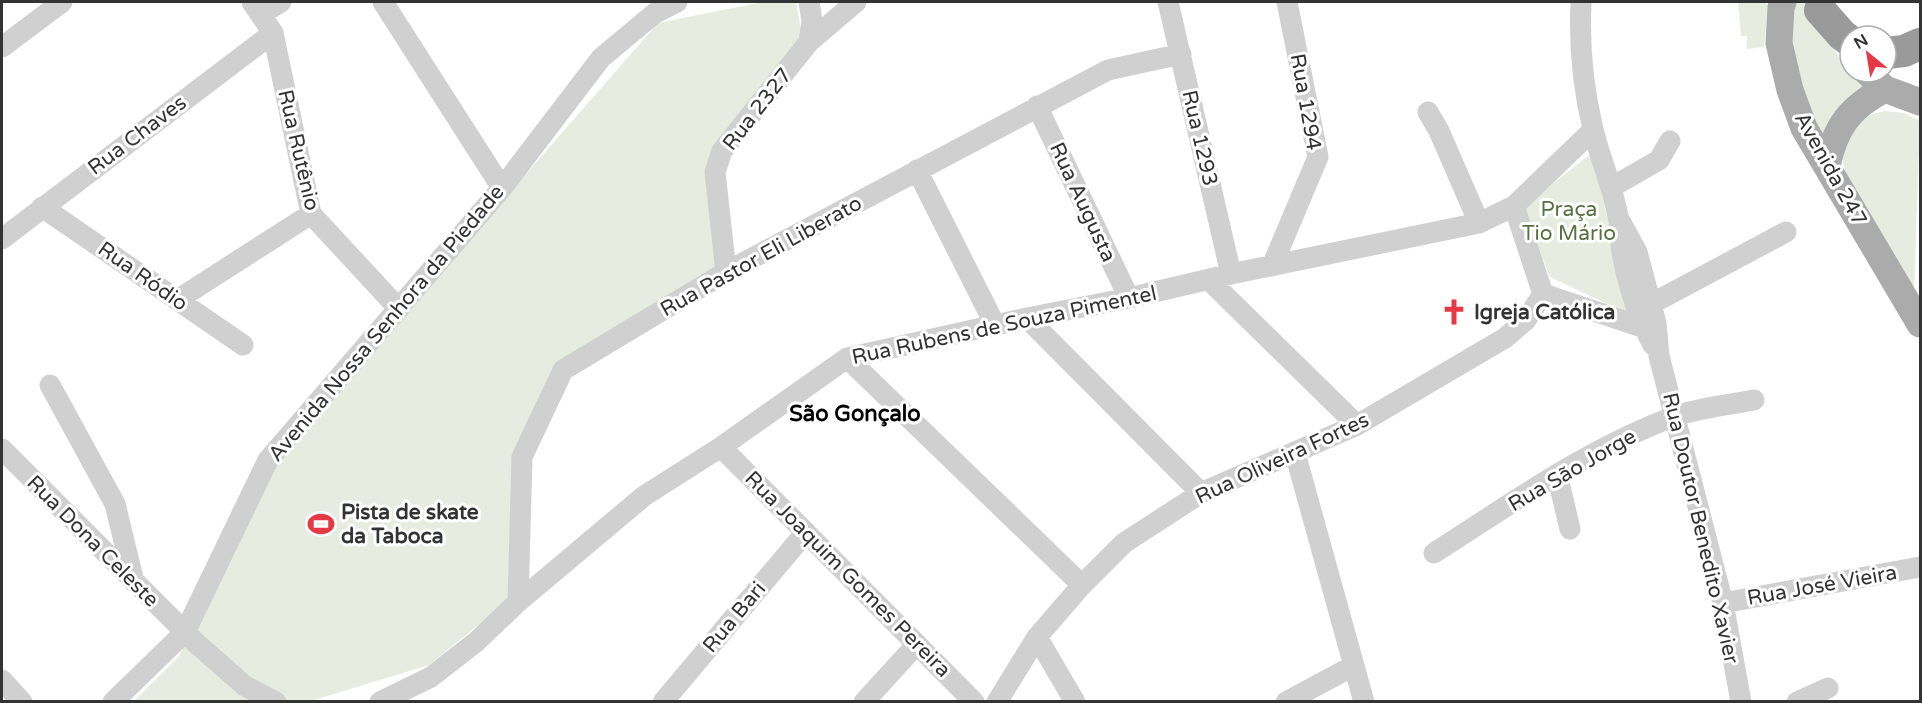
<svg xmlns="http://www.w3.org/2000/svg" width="1922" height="703" viewBox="0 0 1922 703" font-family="'Varela Round',sans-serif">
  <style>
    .green { fill: #e6ecdf }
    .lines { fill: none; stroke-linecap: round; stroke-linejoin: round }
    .minor { stroke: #d0d0d0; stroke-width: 21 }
    .major { stroke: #ababab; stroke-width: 27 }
    .highway { stroke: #9a9a9a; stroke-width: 32 }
    .labels { text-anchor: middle; stroke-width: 6; stroke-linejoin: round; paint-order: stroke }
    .street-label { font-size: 21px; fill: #333; stroke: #fff }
    .park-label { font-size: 21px; fill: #56703f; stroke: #fff }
    .poi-label { font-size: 21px; font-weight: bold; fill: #333; stroke: #fff; text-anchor: start }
    .neighbourhood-label { font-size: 22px; font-weight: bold; fill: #000; stroke: #fff }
  </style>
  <rect width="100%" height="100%" fill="#fff"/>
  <path class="green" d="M763 2H796L802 36 712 155 716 272 552 368 514 452 508 601 429 665 311 701 133 702 179 656 275 461 658 23Z
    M1738 2H1765L1768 6 1764 47 1747 49V36H1741Z
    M1794 2H1811L1814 24 1835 51 1848 72 1868 87 1821 141 1793 78 1790 16Z
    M1885 111 1904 113 1920 121 1914 292 1848 183 1841 153 1859 122 1873 114Z
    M1593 152 1628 314 1550 277 1523 207Z"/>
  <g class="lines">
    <path class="minor" d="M252 2 273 33 311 214 399 309
      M383 2 502 188
      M1168 2 1231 274
      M1581 2C1579 44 1583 88 1593 129 1600 159 1613 187 1618 217 1621 231 1620 245 1623 258 1629 288 1638 318 1653 345
      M261 14 281 2
      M809 42 812 21 809 2
      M2 47 62 2
      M1037 106 1129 298
      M1428 112 1439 131 1479 223
      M917 170 995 325
      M1612 187 1659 160 1670 141
      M1514 206 1543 294
      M42 207 243 345
      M1619 219 1637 252 1656 323 1659 356 1723 603 1741 702
      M2 239 273 33
      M1272 266 1318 157 1287 2
      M726 272 715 172 722 151 809 42 856 2
      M1209 280 1357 425
      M1543 294 1642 327 1651 324
      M177 300 311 214
      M1651 304 1786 232
      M1027 318 1201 493
      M847 358 1082 585
      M50 385 115 504 134 582
      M721 447 974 702
      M2 449 196 643 245 686 276 702
      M1295 453 1364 702
      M1557 474 1570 529
      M1434 553C1511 504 1587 449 1673 417 1697 408 1729 405 1754 400
      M518 602 522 457 563 370 726 272 1108 70 1181 54
      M1723 603 1920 567
      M1037 637 1075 702
      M2 680 22 702
      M113 702 185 632 268 460 502 188 601 58 655 13 677 2
      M380 702 431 677 476 642 518 602 644 496 721 447 847 358 1027 318 1129 298 1231 274 1479 223 1514 206 1593 130
      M663 702 806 532
      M864 702 917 644
      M997 702 1037 637 1082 585 1124 543 1201 493 1357 425 1505 338 1526 320 1543 294
      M1286 702 1353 666
      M1797 702 1828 688"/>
    <path class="major" d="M1783 2 1781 7 1779 43 1790 90 1804 128 1920 324
      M1867 72 1885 89 1920 102
      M1827 166C1835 127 1850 107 1885 89"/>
    <path class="highway" d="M1820 10 1842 35 1850 41
      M1886 53 1904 51 1920 44"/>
  </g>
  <defs>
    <g id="church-bare" transform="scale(2.07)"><path d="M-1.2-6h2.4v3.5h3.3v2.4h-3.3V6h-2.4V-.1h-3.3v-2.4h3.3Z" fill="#e63946" stroke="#fff" stroke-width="2.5" paint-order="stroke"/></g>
    <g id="stadium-bare" transform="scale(2.07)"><path d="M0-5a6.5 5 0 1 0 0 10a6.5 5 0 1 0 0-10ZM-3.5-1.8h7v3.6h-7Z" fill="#e63946" stroke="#fff" stroke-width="2.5" paint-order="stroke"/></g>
  </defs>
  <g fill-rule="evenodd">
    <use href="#church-bare" x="1454" y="312"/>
    <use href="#stadium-bare" x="321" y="524"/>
  </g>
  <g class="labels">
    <g class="street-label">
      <text transform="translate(1306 102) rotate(80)" y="7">Rua 1294</text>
      <text transform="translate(757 109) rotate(-52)" y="7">Rua 2327</text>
      <text transform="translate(137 135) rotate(-37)" y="7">Rua Chaves</text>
      <text transform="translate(1200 138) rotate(77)" y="7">Rua 1293</text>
      <text transform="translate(299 150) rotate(77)" y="7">Rua Rutênio</text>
      <text transform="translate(1831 169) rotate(61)" y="7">Avenida 247</text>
      <text transform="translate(1083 202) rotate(65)" y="7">Rua Augusta</text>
      <text transform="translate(761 256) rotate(-29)" y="7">Rua Pastor Eli Liberato</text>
      <text transform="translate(143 276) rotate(35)" y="7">Rua Ródio</text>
      <text transform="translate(386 323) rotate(-50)" y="7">Avenida Nossa Senhora da Piedade</text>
      <text transform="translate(1004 325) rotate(-12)" y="7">Rua Rubens de Souza Pimentel</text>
      <text transform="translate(1282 458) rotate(-25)" y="7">Rua Oliveira Fortes</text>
      <text transform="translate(1572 470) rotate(-30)" y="7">Rua São Jorge</text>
      <text transform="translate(1701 528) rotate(77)" y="7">Rua Doutor Benedito Xavier</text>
      <text transform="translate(93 541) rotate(45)" y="7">Rua Dona Celeste</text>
      <text transform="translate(848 574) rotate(45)" y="7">Rua Joaquim Gomes Pereira</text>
      <text transform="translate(1822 585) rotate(-10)" y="7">Rua José Vieira</text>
      <text transform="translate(734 617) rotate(-50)" y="7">Rua Bari</text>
    </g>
    <g class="park-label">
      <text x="1569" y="216">Praça<tspan x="1569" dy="24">Tio Mário</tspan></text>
    </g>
    <g class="poi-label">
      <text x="1474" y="319">Igreja Católica</text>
      <text x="341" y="519">Pista de skate<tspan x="341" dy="24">da Taboca</tspan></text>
    </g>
    <g class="neighbourhood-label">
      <text x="855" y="421">São Gonçalo</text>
    </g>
  </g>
  <rect width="1922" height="703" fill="none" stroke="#333333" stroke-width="6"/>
  <g transform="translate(1868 54) rotate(330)"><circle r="28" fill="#ffffff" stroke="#adadad" stroke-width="1.5"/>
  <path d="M0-4.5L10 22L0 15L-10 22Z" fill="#e63946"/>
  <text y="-9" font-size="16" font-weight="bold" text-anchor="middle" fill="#333333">N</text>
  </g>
</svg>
